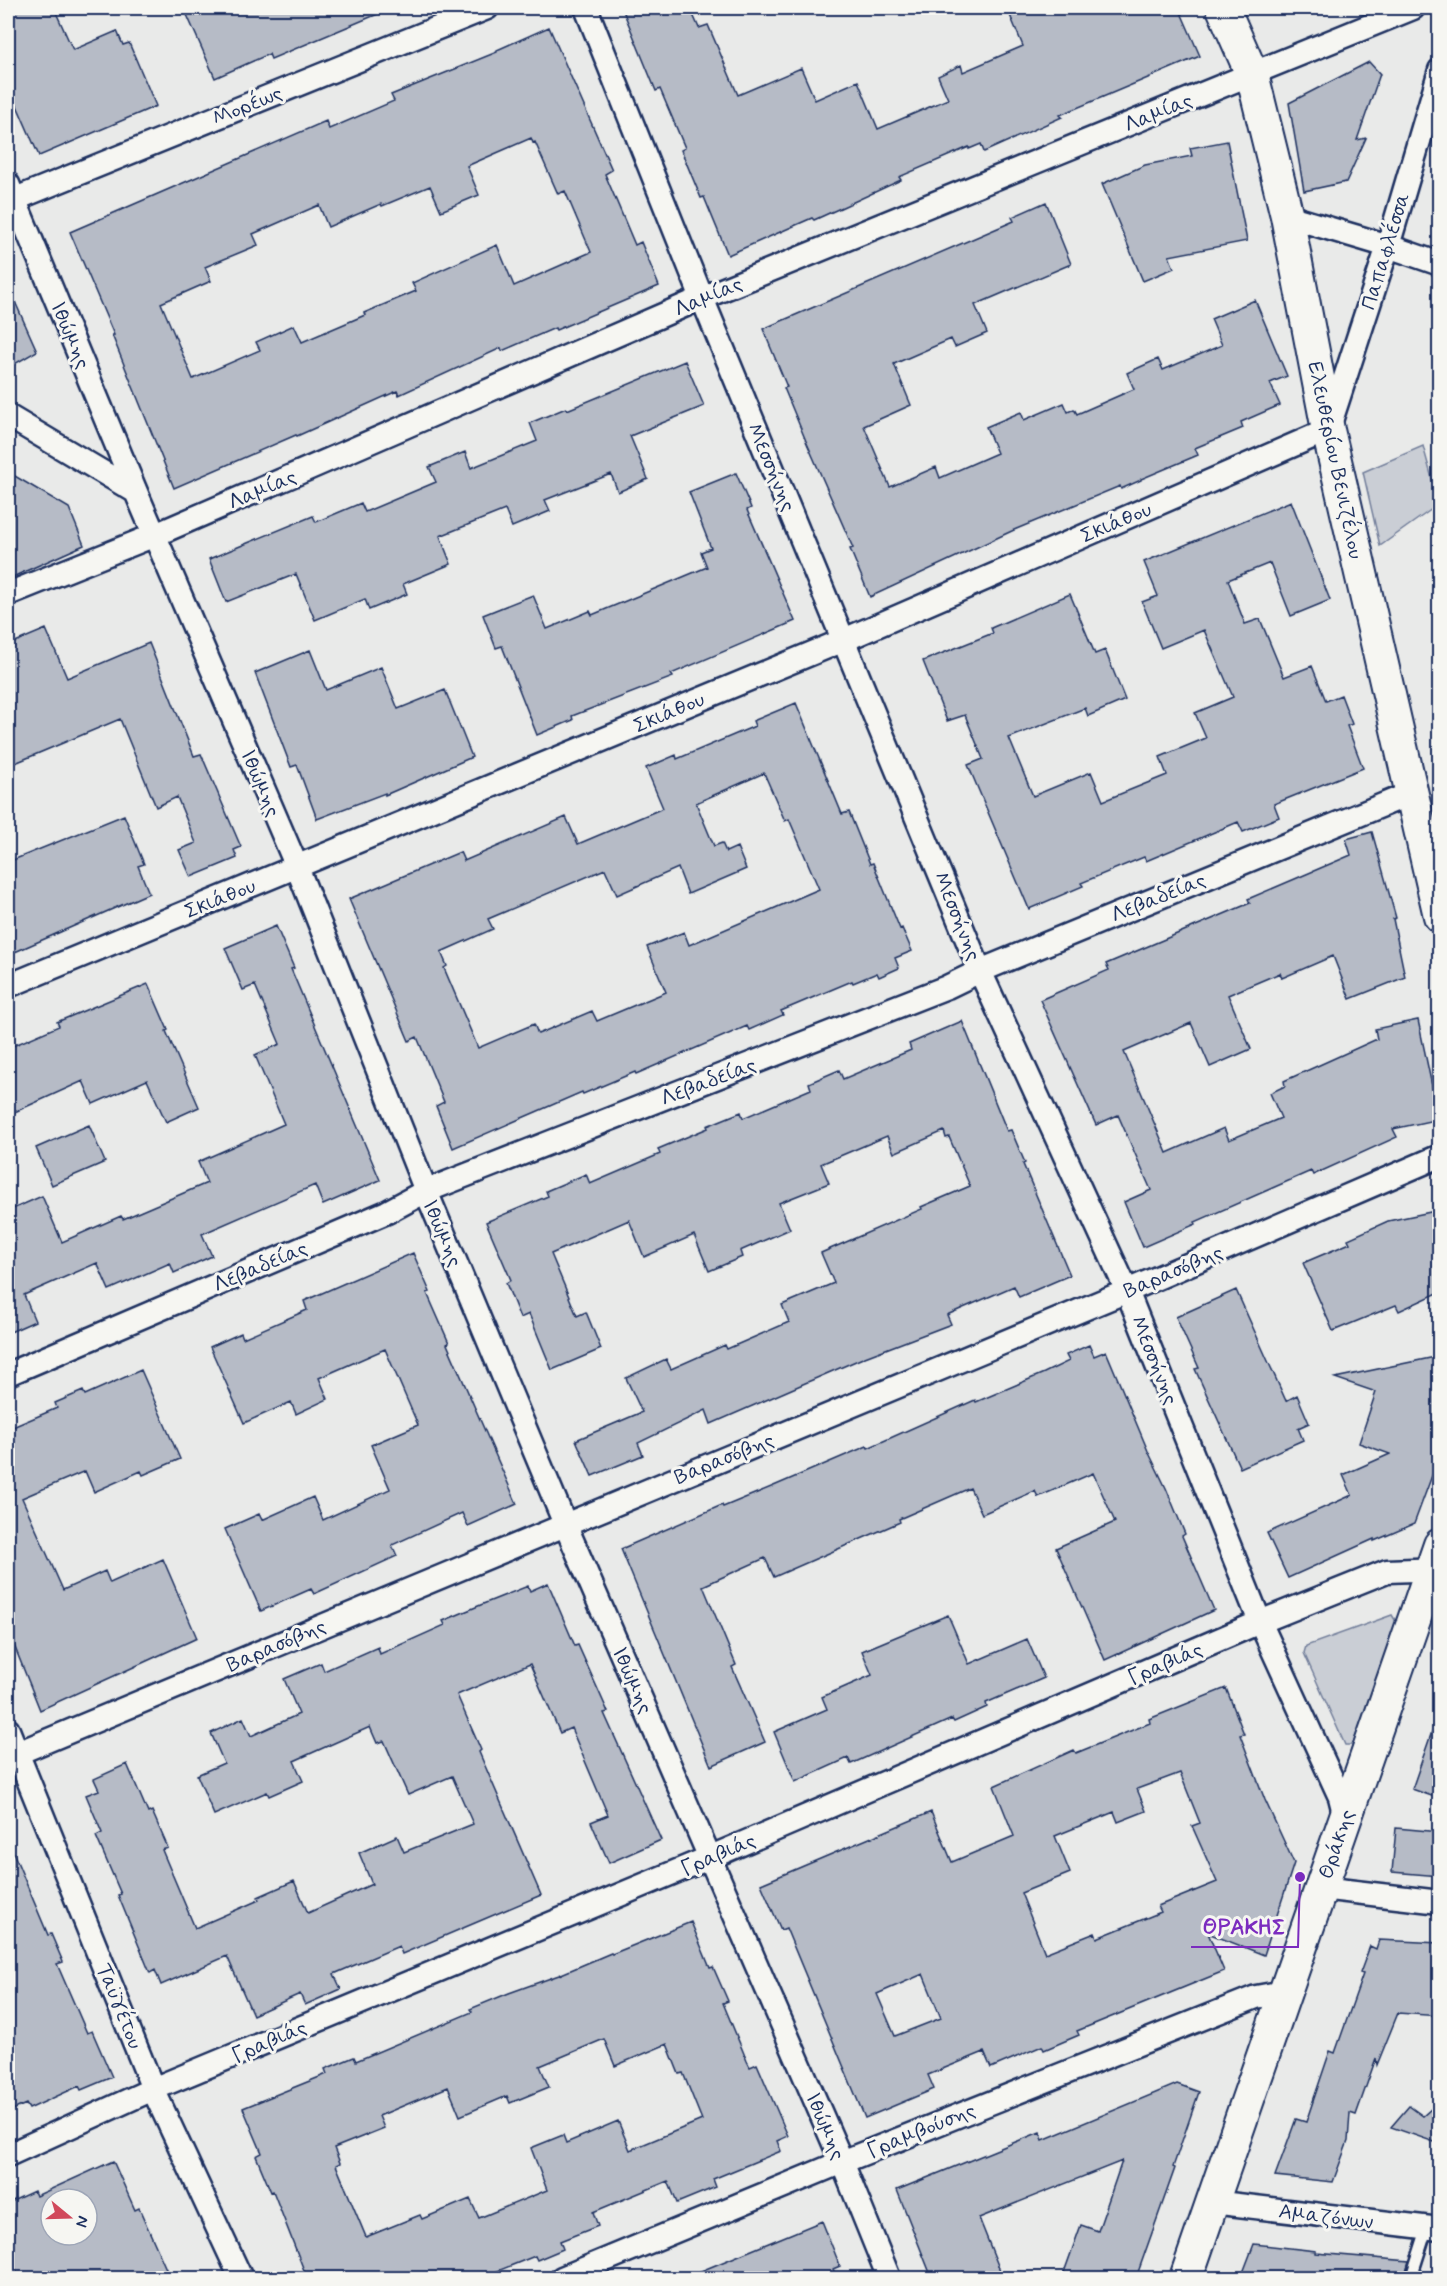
<svg xmlns="http://www.w3.org/2000/svg" width="1447" height="2286" viewBox="0 0 1447 2286" font-family="Mynerve,sans-serif">
  <style>
    .green { fill: #caced5; stroke: #727e9a; stroke-width: 1.5 }
    .building { fill: #b6bbc6; stroke: #1b2f5e; stroke-width: 1.5; fill-rule: evenodd }
    .lines { fill: none; stroke-linecap: round; stroke-linejoin: round }
    .lane-casing { stroke: #1b2f5e; stroke-width: 15 }
    .street-casing { stroke: #1b2f5e; stroke-width: 27 }
    .secondary-casing { stroke: #1b2f5e; stroke-width: 36 }
    .lane { stroke: #f6f6f2; stroke-width: 10 }
    .street { stroke: #f6f6f2; stroke-width: 22 }
    .secondary { stroke: #f6f6f2; stroke-width: 32 }
    .labels { text-anchor: middle; stroke-width: 6; stroke-linejoin: round; paint-order: stroke }
    .street-label { font-size: 21px; fill: #1b2f5e; stroke: #f6f6f2 }
    .leader { fill: none; stroke: #7b2cbf; stroke-width: 2 }
    .callout-dot { fill: #7b2cbf; stroke: #f6f6f2; stroke-width: 2 }
    .callout-label { font-size: 22px; text-anchor: middle; font-weight: bold; fill: #7b2cbf; stroke: #f6f6f2; stroke-width: 6; stroke-linejoin: round; paint-order: stroke }
  </style>
  <rect width="100%" height="100%" fill="#e9eae9"/>
  <filter id="ink" filterUnits="userSpaceOnUse"><feTurbulence type="fractalNoise" baseFrequency=".0167" numOctaves="2"/><feDisplacementMap in="SourceGraphic" scale="12" xChannelSelector="R" yChannelSelector="G"/><feConvolveMatrix kernelMatrix="1 2 1 2 8 2 1 2 1" color-interpolation-filters="sRGB"/></filter>
  <g filter="url(#ink)">
    <path class="green" d="M1423 446 1439 504 1380 546 1363 472Z
      M1392 1615 1397 1623 1354 1745H1345L1304 1653 1306 1646Z"/>
    <path class="building" d="M8 8H54L73 50 117 31 123 45 129 43 156 106 39 156 8 85Z
      M184 8H392L271 59 269 54 215 78Z
      M622 8H690L699 28 708 25 738 95 801 68 815 100 858 81 878 129 948 99 938 76 961 65 963 72 1023 46 1007 8H1179L1200 56 1060 115 1062 117 984 152 981 144 969 149V147L899 177 901 180 847 205 814 220 812 218 728 255 704 197 701 198 681 150 685 148 660 89 656 91Z
      M549 27 612 170 605 174 635 245 641 242 659 286 556 330 555 328 502 351 501 348 399 395 397 391 297 436 296 435 174 488 112 335H114L70 232 326 121 329 129 394 101 391 95 497 52V50ZM531 138 533 143 535 142 558 194 565 191 591 252 514 286 497 245 412 283 416 291 364 313 365 315 302 342 294 325 256 342 260 350 193 379 161 303 211 281 205 267 258 245 253 234 319 205 328 227 381 204 382 206 430 186 441 211 479 195 467 166Z
      M1369 62 1380 74 1357 140 1366 138 1346 182 1304 191 1289 103Z
      M1227 141 1247 241 1169 256 1174 268 1143 281 1102 184 1145 165 1192 156 1190 148Z
      M1046 202 1071 264 975 305 987 333 955 347 951 339 894 364 911 405 864 426 890 487 936 467 940 478 997 453 986 427 1021 412 1024 420 1064 403 1068 412 1074 409 1077 414 1134 389 1127 373 1158 359 1163 370 1222 345 1211 319 1255 300 1287 376 1270 383 1280 405 1241 422 1243 428 1195 448 1198 455 1141 479V480L1121 489 1120 486 1014 530 870 597 850 549 853 548 806 441 784 388 787 387 763 329 1014 221 1012 217Z
      M8 286 37 351 8 368Z
      M685 361 704 406 630 436 648 479 618 492 611 474 545 500 550 511 512 527 505 510 440 536 451 564 403 584 407 594 369 610 365 599 315 620 296 574 226 602 209 559 313 516 316 522 361 503 365 512 436 482 429 467 465 452 471 468 537 441 530 423 566 408 567 410Z
      M8 472 69 508 84 545 8 579Z
      M736 473 751 508 747 510 795 621 671 674 673 677 572 716 573 720 537 735 502 646 496 648 483 615 533 595 547 629 590 611 592 615 707 567 701 552 711 548 689 492Z
      M1291 501 1330 600 1291 616 1270 563 1228 580 1245 624 1260 619 1284 677 1312 666 1326 701 1341 695 1352 724 1347 726 1363 768 1274 804 1279 817 1243 832 1238 822 1146 861 1144 857 1081 883 1083 886 1029 909 968 765 983 759 965 715 947 721 923 661 993 633 991 628 1070 594 1095 654 1105 650 1125 700 1088 716 1085 708 1009 738 1033 796 1091 772 1103 801 1167 775 1160 757 1206 738 1195 713 1233 697 1204 630 1161 648 1142 602 1158 596 1144 562Z
      M46 629 67 678 149 643 194 756 201 754 241 847 234 850 237 858 191 877 179 850 196 843 177 797 156 807 120 719 8 766V645Z
      M310 650 326 690 381 667 398 709 445 690 472 757 385 795V793L317 819 297 765 291 767 255 673Z
      M796 703 842 814 849 812 870 864 873 863 900 929 902 928 912 951 895 958 899 968 879 977 877 973 853 983 852 981 781 1011 783 1015 749 1030 747 1026 636 1074 635 1072 583 1094 582 1092 453 1148 436 1106 444 1102 417 1037 409 1041 349 899 460 852 464 861 566 817 578 844 663 808 646 768 676 755 677 759 755 726 753 721ZM764 773 785 821 789 819 819 889 689 945 684 932 647 947 666 992 597 1021 592 1011 538 1034 534 1024 478 1048 444 968 447 966 441 952 493 929 488 919 605 869 617 895 678 868 688 894 746 869 737 847 726 852 722 843 714 846 696 803Z
      M124 815 144 864 138 866 149 893 8 955V862Z
      M1372 832 1396 918 1393 919 1405 977 1350 999 1333 956 1282 978 1280 973 1228 995 1251 1049 1210 1067 1191 1023 1124 1052 1167 1153 1224 1128 1229 1140 1281 1118 1270 1093 1285 1086 1284 1081 1377 1039 1375 1029 1418 1020 1439 1119 1393 1129 1397 1137 1313 1175 1311 1171 1195 1222 1196 1224 1143 1247 1124 1202 1151 1190 1118 1115 1096 1125 1040 1000 1109 970 1106 964 1250 903 1248 899 1351 855 1346 839Z
      M276 926 294 968 291 969 380 1180 323 1205 315 1185 202 1234 212 1256 174 1273 170 1263 109 1290 97 1263 24 1295 35 1321 8 1333V1211L42 1196 62 1242 121 1216 123 1219 207 1183 198 1162 284 1124 255 1055 280 1044 255 985 243 990 225 948Z
      M148 984 168 1030 166 1031 199 1107 166 1122 147 1080 93 1104 83 1081 8 1115V1048L59 1026 57 1022Z
      M962 1021 1007 1131 1011 1130 1025 1163 1023 1164 1070 1275 1019 1297 1014 1286 947 1315 951 1324 865 1357 711 1424 706 1410 638 1443 643 1455 592 1476 576 1440 642 1412 626 1378 666 1359 671 1369 725 1345 727 1349 789 1322 782 1305 834 1283 821 1253 922 1209 921 1207 970 1186 949 1137 946 1138 944 1131 894 1153 887 1136 821 1164 829 1183 779 1203 790 1229 740 1251 742 1257 709 1271 694 1235 644 1257 629 1220 551 1254 577 1316 586 1312 601 1349 552 1370 529 1314 520 1318 506 1283 511 1280 486 1222 548 1196 546 1191 586 1174 590 1184 660 1154 658 1149 708 1128 707 1126 741 1112 743 1118 811 1089 809 1083 839 1070 843 1079 911 1050 909 1044Z
      M89 1125 105 1162 52 1185 36 1148Z
      M1440 1210V1292L1399 1311 1396 1305 1333 1331 1303 1263 1350 1243 1348 1239 1388 1221Z
      M413 1253 430 1292 427 1293 449 1343 447 1344 517 1504 468 1526 462 1513 392 1545 397 1556 314 1594 311 1589 261 1611 225 1529 259 1514 262 1520 313 1497 323 1520 390 1489 371 1445 418 1425 385 1349 319 1378 328 1399 296 1414 291 1402 244 1423 210 1347 241 1333 243 1338 307 1310 304 1301Z
      M1236 1290 1286 1401 1297 1395 1309 1423 1298 1428 1303 1440 1240 1468 1195 1369 1199 1368 1176 1317Z
      M1089 1345 1094 1356 1106 1351 1148 1451 1166 1488 1185 1534 1182 1536 1214 1610 1105 1660 1056 1548 1115 1522 1093 1473 1038 1497 1035 1491 982 1514 970 1488 899 1519 900 1522 774 1577 765 1558 703 1586 736 1665 732 1667 765 1742 711 1766 621 1549 722 1505 723 1507 776 1485 867 1446 868 1448 975 1400 976 1402 1044 1373 1069 1361 1066 1355Z
      M1440 1356V1454L1414 1524 1374 1541V1539L1288 1578 1267 1533 1352 1495 1343 1475 1390 1454 1359 1443 1376 1392 1335 1378Z
      M141 1370 180 1459 143 1475 141 1471 94 1492 85 1471 22 1498 63 1590 105 1571 110 1583 163 1559 197 1638 40 1710 8 1630V1429L57 1408 55 1403 83 1391 85 1395Z
      M548 1583 575 1646 578 1645 608 1712 604 1713 661 1840 609 1863 591 1822 608 1815 571 1728 560 1733 530 1664 457 1695 481 1750 479 1752 541 1895 402 1954 399 1946 334 1974 341 1989 305 2005 300 1994 253 2015 227 1956 161 1985 155 1970 150 1973 118 1895 121 1894 96 1836 102 1833 86 1795 99 1790 94 1779 127 1764 148 1813 152 1811 168 1848 162 1850 195 1928 259 1900 258 1897 294 1881 308 1913 372 1884 359 1853 397 1836 404 1852 473 1824 452 1776 408 1795 384 1741 377 1743 370 1727 294 1761 303 1781 269 1796 267 1792 214 1815 197 1775 224 1763 211 1733 243 1718 251 1736 299 1714 284 1679 321 1663 324 1671 378 1647 380 1654 445 1625 443 1621 483 1604 528 1586 530 1591Z
      M948 1615 969 1664 1027 1639 1044 1678 986 1703 987 1707 954 1722 952 1719 851 1764 848 1758 795 1782 774 1732 827 1709 822 1697 872 1675 862 1651Z
      M1226 1688 1244 1734 1240 1735 1265 1800 1294 1863 1264 1955 1208 1933 1224 1971 1077 2031 1079 2035 1044 2050 1042 2046 991 2068 984 2052 928 2075 934 2089 865 2118 786 1928 781 1930 761 1884 931 1812 952 1862 1014 1836 994 1786 1074 1750 1076 1753 1150 1723 1149 1719ZM1180 1773 1200 1823 1192 1826 1217 1882 1158 1906 1161 1912 1097 1938 1095 1933 1045 1953 1021 1893 1070 1873 1055 1836 1114 1812 1118 1822 1146 1811 1137 1789ZM923 1974 941 2018 895 2036 877 1994Z
      M1436 1720H1440V1799L1412 1789Z
      M1396 1828 1440 1832V1876L1392 1872Z
      M8 1840 48 1935 51 1934 63 1962 57 1964 87 2033 92 2031 112 2077 81 2090 79 2086 29 2109 26 2104 8 2112Z
      M691 1922 710 1968 713 1967 728 2001 723 2003 747 2061 750 2067 757 2064 788 2136 777 2141 781 2151 713 2179 716 2187 677 2203 668 2181 593 2212 598 2226 560 2241 563 2249 537 2260 535 2256 480 2278H307L273 2191 271 2192 256 2156 262 2153 243 2108 327 2074 325 2069 354 2057 356 2061 472 2012 470 2009 509 1993 559 1975 611 1953 612 1954ZM604 2039 615 2066 667 2044 679 2074 683 2073 702 2120 630 2150 618 2121 566 2143 563 2135 531 2148 547 2190 479 2218 470 2199 422 2219 420 2215 366 2237 336 2165 340 2163 334 2148 384 2128 379 2116 448 2087 460 2116 507 2096 510 2103 549 2087 540 2066Z
      M1379 1940 1440 1943V2016L1398 2013 1377 2065 1376 2058 1356 2115 1350 2113 1348 2141 1333 2182 1275 2176 1296 2119 1306 2122 1330 2051 1335 2053 1363 1974 1360 1973 1370 1946 1376 1949Z
      M1177 2084 1199 2092 1173 2167 1175 2168 1136 2278H1062L1081 2225 1098 2231 1122 2161 979 2218 1001 2273 987 2278H932L897 2190 1040 2132 1043 2140Z
      M1440 2101V2144L1391 2127 1409 2106 1423 2116Z
      M113 2161 135 2210 139 2208 170 2278H19L8 2252V2203L34 2191 36 2196ZM51 2199H87V2235H51Z
      M822 2221 840 2266 833 2269 837 2278H684Z
      M1254 2244 1316 2251V2253L1409 2261 1404 2278H1241Z"/>
    <g class="lines">
      <g class="lane-casing">
        <path id="lane" d="M1411 2278 1427 2228"/>
      </g>
      <g class="street-casing">
        <path id="street" d="M586 8 702 298 980 971 1127 1291 1260 1622 1340 1797 1345 1817
          M8 184 136 492 297 867 426 1191 565 1524 842 2162 889 2278
          M8 202 487 8
          M1287 216 1388 246 1440 264
          M8 416 136 492
          M8 594 155 535 702 298 1413 8
          M8 986 844 640 1328 430 1388 246 1440 70
          M8 1374 387 1212 426 1191 947 987 980 971 1412 793
          M8 1730 153 2089 241 2278
          M8 1757 1127 1291 1440 1156
          M1321 1888 1440 1902
          M8 2155 153 2089 711 1857 1260 1622 1387 1571 1440 1569
          M1212 2202 1440 2229
          M562 2278 842 2162 1256 1997 1285 1992"/>
      </g>
      <g class="secondary-casing">
        <path id="secondary" d="M1223 8 1252 74 1287 216 1328 430 1440 916
          M1186 2278 1440 1545"/>
      </g>
      <use href="#lane" class="lane"/>
      <use href="#street" class="street"/>
      <use href="#secondary" class="secondary"/>
    </g>
  </g>
  <g class="labels">
    <g class="street-label">
      <text transform="translate(247 105) rotate(-22)" y="7">Μορέως</text>
      <text transform="translate(1158 112) rotate(-22)" y="7">Λαμίας</text>
      <text transform="translate(1385 251) rotate(-73)" y="7">Παπαφλέσσα</text>
      <text transform="translate(708 296) rotate(-23)" y="7">Λαμίας</text>
      <text transform="translate(71 335) rotate(67)" y="7">Ιθώμης</text>
      <text transform="translate(1336 460) rotate(78)" y="7">Ελευθερίου Βενιζέλου</text>
      <text transform="translate(772 467) rotate(67)" y="7">Μεσσήνης</text>
      <text transform="translate(262 489) rotate(-23)" y="7">Λαμίας</text>
      <text transform="translate(1116 522) rotate(-23)" y="7">Σκιάθου</text>
      <text transform="translate(669 712) rotate(-23)" y="7">Σκιάθου</text>
      <text transform="translate(261 783) rotate(67)" y="7">Ιθώμης</text>
      <text transform="translate(1158 897) rotate(-22)" y="7">Λεβαδείας</text>
      <text transform="translate(220 898) rotate(-22)" y="7">Σκιάθου</text>
      <text transform="translate(958 916) rotate(68)" y="7">Μεσσήνης</text>
      <text transform="translate(708 1081) rotate(-21)" y="7">Λεβαδείας</text>
      <text transform="translate(443 1233) rotate(67)" y="7">Ιθώμης</text>
      <text transform="translate(260 1266) rotate(-23)" y="7">Λεβαδείας</text>
      <text transform="translate(1173 1271) rotate(-23)" y="7">Βαρασόβης</text>
      <text transform="translate(1155 1360) rotate(68)" y="7">Μεσσήνης</text>
      <text transform="translate(724 1458) rotate(-22)" y="7">Βαρασόβης</text>
      <text transform="translate(276 1645) rotate(-23)" y="7">Βαρασόβης</text>
      <text transform="translate(1165 1663) rotate(-23)" y="7">Γραβιάς</text>
      <text transform="translate(633 1680) rotate(66)" y="7">Ιθώμης</text>
      <text transform="translate(1336 1844) rotate(-71)" y="7">Θράκης</text>
      <text transform="translate(718 1854) rotate(-23)" y="7">Γραβιάς</text>
      <text transform="translate(120 2006) rotate(68)" y="7">Ταϋγέτου</text>
      <text transform="translate(269 2041) rotate(-23)" y="7">Γραβιάς</text>
      <text transform="translate(826 2126) rotate(67)" y="7">Ιθώμης</text>
      <text transform="translate(921 2130) rotate(-22)" y="7">Γραμβούσης</text>
      <text transform="translate(1326 2216) rotate(7)" y="7">Αμαζόνων</text>
    </g>
  </g>
  <path class="leader" d="M1300 1877L1298 1947H1191"/>
  <circle class="callout-dot" cx="1300" cy="1877" r="6"/>
  <g class="callout-label">
    <text x="1244" y="1934">ΘΡΑΚΗΣ</text>
  </g>
  <rect width="1447" height="2286" fill="none" stroke="#f6f6f2" stroke-width="30"/>
  <rect x="15" y="15" width="1417" height="2256" fill="none" stroke="#1b2f5e" stroke-width="2" filter="url(#ink)"/>
  <g transform="translate(69 2217) rotate(109)"><circle r="28" fill="#f6f6f2" stroke="#9ea6b7" stroke-width="1.5"/>
  <path d="M0-4.5L10 22L0 15L-10 22Z" fill="#d1495b"/>
  <text y="-9" font-size="16" font-weight="bold" text-anchor="middle" fill="#1b2f5e">N</text>
  </g>
</svg>
